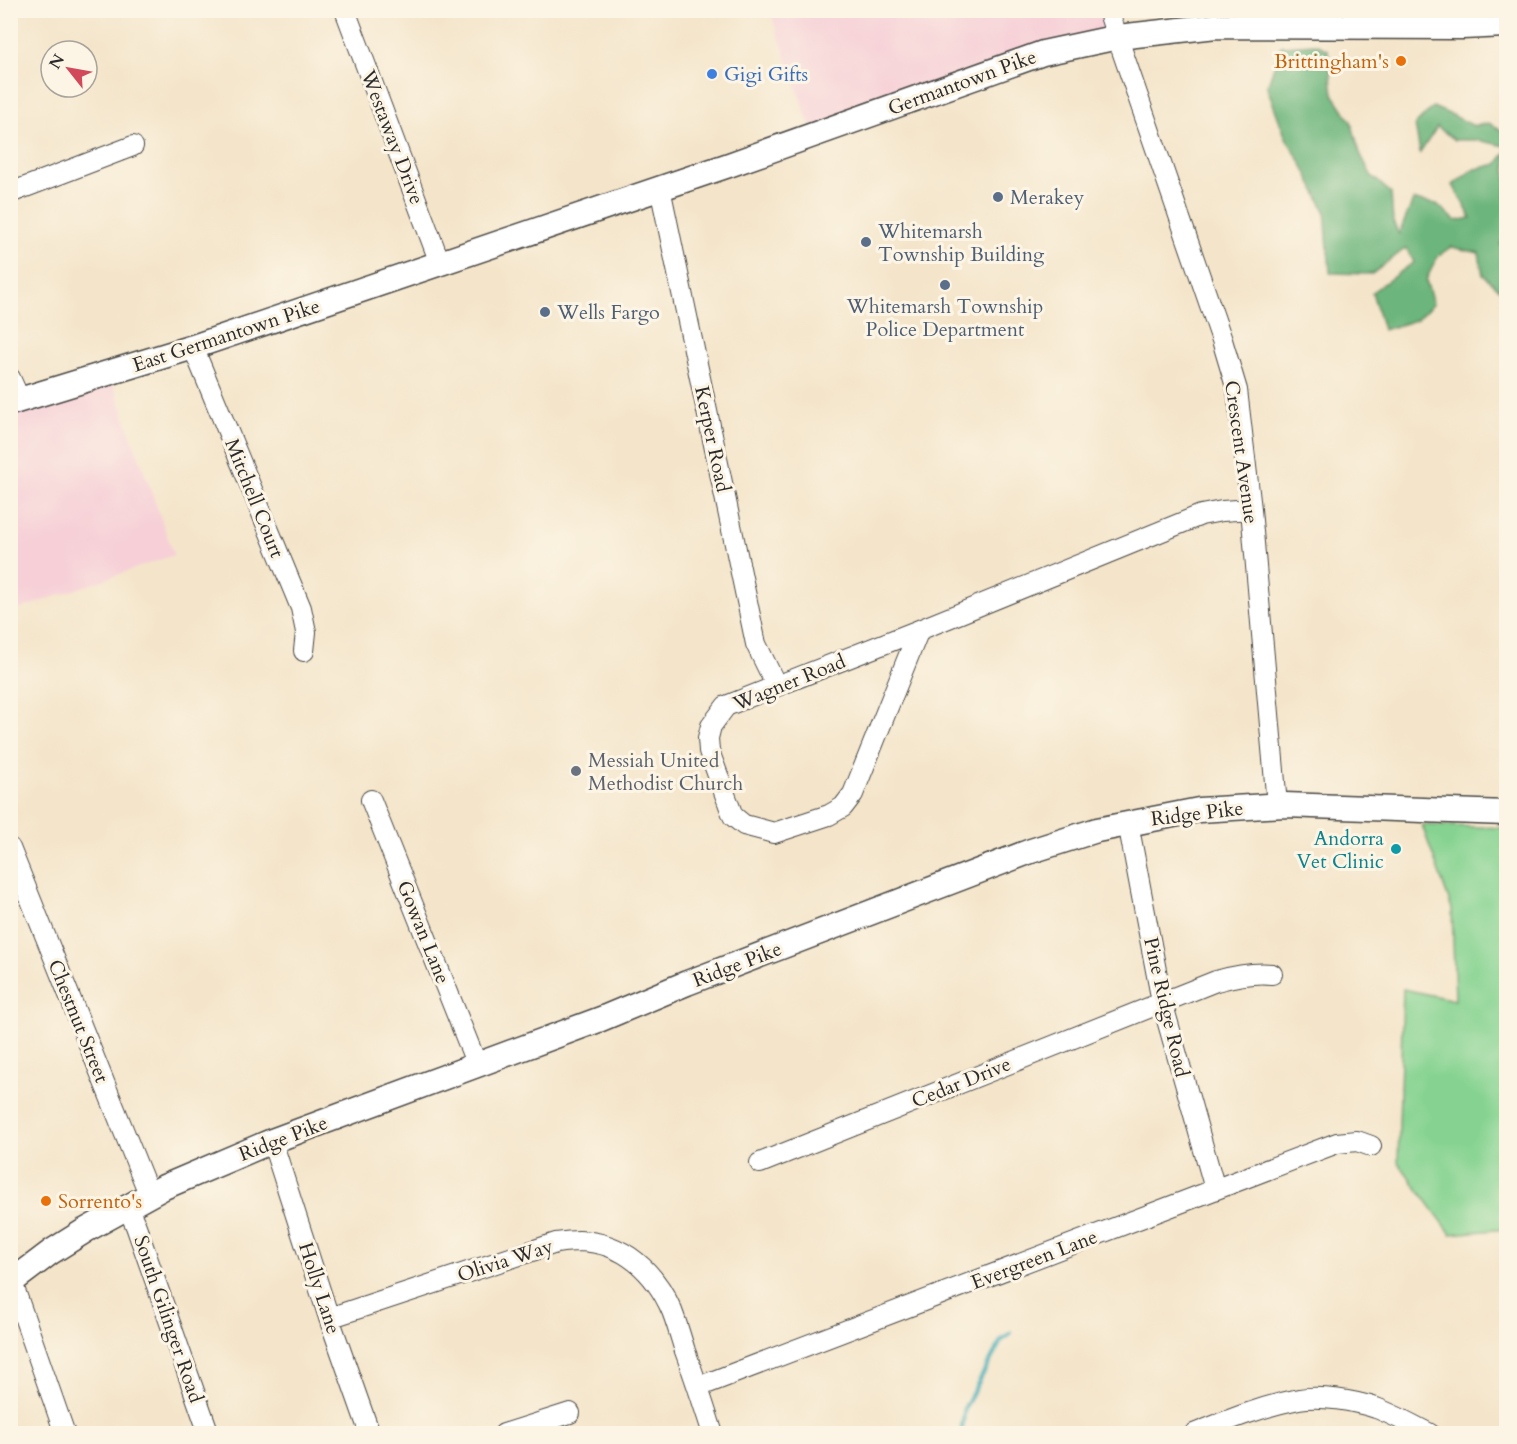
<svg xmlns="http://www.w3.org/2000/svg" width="1517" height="1444" viewBox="0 0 1517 1444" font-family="Cardo,serif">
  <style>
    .built { fill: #f6cfd7 }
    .green { fill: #86d391; stroke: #587f5e; stroke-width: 1.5 }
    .forest { fill: #6cb57b; stroke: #4c7053; stroke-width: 1.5 }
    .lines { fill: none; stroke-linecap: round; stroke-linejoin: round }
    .stream { stroke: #39aab5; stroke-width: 4.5 }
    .minor-casing { stroke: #494743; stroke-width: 22 }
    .major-casing { stroke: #494743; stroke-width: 27 }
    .minor { stroke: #fff; stroke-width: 20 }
    .major { stroke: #fff; stroke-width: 24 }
    .food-dot { fill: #e8710a; stroke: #fcf5e5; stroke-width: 2 }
    .shop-dot { fill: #3f7fe0; stroke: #fcf5e5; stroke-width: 2 }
    .service-dot { fill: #5c6f8a; stroke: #fcf5e5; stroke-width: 2 }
    .worship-dot { fill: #6b7280; stroke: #fcf5e5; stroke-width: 2 }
    .culture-dot { fill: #0f9aa8; stroke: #fcf5e5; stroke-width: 2 }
    .labels { text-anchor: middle; stroke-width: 6; stroke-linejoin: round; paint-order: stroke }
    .food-label { font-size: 20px; fill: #c56008; stroke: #fcf5e5; text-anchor: end }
    .shop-label { font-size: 20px; fill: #366cbe; stroke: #fcf5e5; text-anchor: start }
    .street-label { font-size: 20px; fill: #2b2b2b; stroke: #fcf5e5 }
    .service-label { font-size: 20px; fill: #4e5e75; stroke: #fcf5e5; text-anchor: start }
    .worship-label { font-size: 20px; fill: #5b616d; stroke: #fcf5e5; text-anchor: start }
    .culture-label { font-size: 20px; fill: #0d838f; stroke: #fcf5e5; text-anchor: end }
  </style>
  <rect width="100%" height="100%" fill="#fcf5e5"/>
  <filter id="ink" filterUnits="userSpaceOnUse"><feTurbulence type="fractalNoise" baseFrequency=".0167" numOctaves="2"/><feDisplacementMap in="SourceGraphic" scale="12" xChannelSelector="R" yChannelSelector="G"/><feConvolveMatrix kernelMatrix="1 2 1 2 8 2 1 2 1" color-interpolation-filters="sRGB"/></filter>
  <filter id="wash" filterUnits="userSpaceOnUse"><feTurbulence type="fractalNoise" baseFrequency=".008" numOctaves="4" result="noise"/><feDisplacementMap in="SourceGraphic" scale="24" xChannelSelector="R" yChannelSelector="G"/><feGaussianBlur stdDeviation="1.35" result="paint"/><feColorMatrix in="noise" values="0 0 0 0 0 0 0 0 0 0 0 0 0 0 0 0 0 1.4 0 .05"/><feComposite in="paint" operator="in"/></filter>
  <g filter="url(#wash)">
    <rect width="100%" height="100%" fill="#f4e5ca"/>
    <path class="built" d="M770 11H1106L1118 37 813 135Z
      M109 373 174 555 11 612 10 403Z"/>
    <path class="green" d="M1422 825 1506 828V1229L1451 1234 1398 1162 1403 989 1455 1000 1452 909Z"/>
    <path class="forest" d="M1316 44 1328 50 1333 94 1351 121 1360 153 1371 175 1391 193 1393 222 1399 234 1413 200 1437 204 1456 221 1471 218 1453 185 1472 170 1497 164 1506 152V237L1500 244 1506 248V295L1483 275 1479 253 1451 247 1438 256 1426 280 1433 304 1416 320 1383 330 1372 292 1414 262 1406 248 1372 274 1330 273 1325 211 1303 166 1285 136 1267 87 1281 46Z
      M1433 107 1454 116 1474 126 1489 123 1506 133V146L1476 140H1455L1437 127 1420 153 1415 125Z"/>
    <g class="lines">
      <path class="stream" d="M961 1434 965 1407 1001 1341 1011 1333"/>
    </g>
  </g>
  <g filter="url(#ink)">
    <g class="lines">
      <g class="minor-casing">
        <path id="minor" d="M345 10 440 263
          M1108 10 1222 340 1237 390 1251 509 1277 805
          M660 188 756 644 776 685
          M10 193 133 146
          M193 347 301 608 306 632 304 651
          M10 378 20 400
          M919 630 853 794 843 807 829 815 774 833 744 825 733 816 709 751 708 738 711 726 726 706 919 630 1201 515 1222 511 1251 509
          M371 800 477 1065
          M1128 823 1162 1002 1215 1189
          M10 848 149 1194
          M272 1141 329 1318 370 1434
          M760 1163 1216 981C1234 976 1253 972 1272 974
          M127 1206 136 1226 209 1434
          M12 1282 65 1434
          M329 1318 556 1243C563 1242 571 1241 579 1241 624 1242 655 1272 672 1311 677 1324 681 1338 685 1351 695 1378 704 1406 713 1434
          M698 1387 1337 1143 1357 1141 1371 1146
          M504 1434 570 1413
          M1194 1434C1228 1420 1263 1406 1299 1399 1320 1395 1355 1401 1376 1408 1395 1415 1412 1425 1430 1434"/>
      </g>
      <g class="major-casing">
        <path id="major" d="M10 403 193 347 726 166 1043 53 1118 37 1216 26 1462 27 1506 25
          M10 1283 51 1252 86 1230 164 1187 272 1141 601 1019 687 983 1031 851 1097 830 1199 810 1285 805 1506 813"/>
      </g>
      <use href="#minor" class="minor"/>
      <use href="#major" class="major"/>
    </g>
  </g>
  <g class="food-dot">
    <circle cx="1401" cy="61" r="6"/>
    <circle cx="46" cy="1201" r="6"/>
  </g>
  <circle class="shop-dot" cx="712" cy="74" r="6"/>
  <g class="service-dot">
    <circle cx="998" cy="197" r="6"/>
    <circle cx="866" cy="242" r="6"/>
    <circle cx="945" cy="285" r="6"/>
    <circle cx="545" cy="312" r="6"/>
  </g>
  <circle class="worship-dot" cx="576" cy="771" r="6"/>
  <circle class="culture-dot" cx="1396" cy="849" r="6"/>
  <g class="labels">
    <g class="food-label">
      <text x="1389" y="68">Brittingham's</text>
      <text x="58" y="1208" text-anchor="start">Sorrento's</text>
    </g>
    <g class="shop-label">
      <text x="724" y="81">Gigi Gifts</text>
    </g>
    <g class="street-label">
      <text transform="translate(962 82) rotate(-20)" y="7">Germantown Pike</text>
      <text transform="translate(393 137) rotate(69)" y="7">Westaway Drive</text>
      <text transform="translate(226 335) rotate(-18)" y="7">East Germantown Pike</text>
      <text transform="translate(713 439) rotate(78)" y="7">Kerper Road</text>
      <text transform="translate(1242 452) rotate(82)" y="7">Crescent Avenue</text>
      <text transform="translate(255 498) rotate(68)" y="7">Mitchell Court</text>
      <text transform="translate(789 682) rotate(-22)" y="7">Wagner Road</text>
      <text transform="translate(1197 813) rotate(-7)" y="7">Ridge Pike</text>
      <text transform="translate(424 932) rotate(68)" y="7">Gowan Lane</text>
      <text transform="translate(737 964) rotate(-21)" y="7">Ridge Pike</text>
      <text transform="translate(1167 1007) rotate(77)" y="7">Pine Ridge Road</text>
      <text transform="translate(79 1021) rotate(68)" y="7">Chestnut Street</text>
      <text transform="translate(961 1082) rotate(-22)" y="7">Cedar Drive</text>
      <text transform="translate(283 1138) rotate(-21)" y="7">Ridge Pike</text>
      <text transform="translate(1034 1259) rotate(-21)" y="7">Evergreen Lane</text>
      <text transform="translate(505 1260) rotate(-18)" y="7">Olivia Way</text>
      <text transform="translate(320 1288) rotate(72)" y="7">Holly Lane</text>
      <text transform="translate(169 1319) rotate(71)" y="7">South Gilinger Road</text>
    </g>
    <g class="service-label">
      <text x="1010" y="204">Merakey</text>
      <text x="878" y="238">Whitemarsh<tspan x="878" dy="23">Township Building</tspan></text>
      <text x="945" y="313" text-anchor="middle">Whitemarsh Township<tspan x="945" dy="23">Police Department</tspan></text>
      <text x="557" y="319">Wells Fargo</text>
    </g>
    <g class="worship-label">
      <text x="588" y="767">Messiah United<tspan x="588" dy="23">Methodist Church</tspan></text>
    </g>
    <g class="culture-label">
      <text x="1384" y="845">Andorra<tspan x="1384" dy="23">Vet Clinic</tspan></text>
    </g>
  </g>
  <rect width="1517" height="1444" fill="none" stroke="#fcf5e5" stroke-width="36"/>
  <g transform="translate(69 69) rotate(301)"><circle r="28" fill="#fcf5e5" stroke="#a8a49b" stroke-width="1.5"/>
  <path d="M0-4.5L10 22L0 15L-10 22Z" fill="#d1495b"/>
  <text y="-9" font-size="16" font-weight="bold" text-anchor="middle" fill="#2b2b2b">N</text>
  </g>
</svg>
